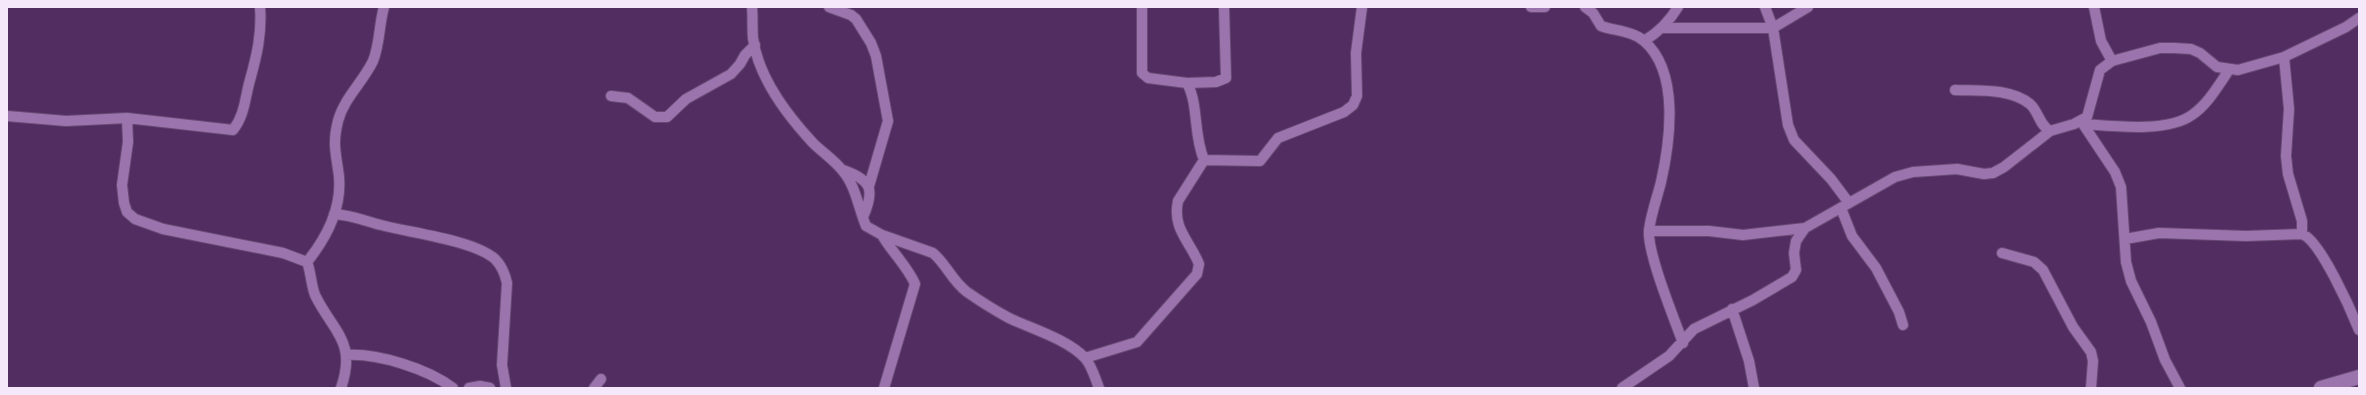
<svg xmlns="http://www.w3.org/2000/svg" width="2366" height="395" viewBox="0 0 2366 395" font-family="'Fira Sans Condensed',sans-serif">
  <style>
    .lines { fill: none; stroke-linecap: round; stroke-linejoin: round }
    .minor-casing { stroke: #684a74; stroke-width: 12 }
    .secondary-casing { stroke: #684a74; stroke-width: 16 }
    .minor { stroke: #9b74ae; stroke-width: 10 }
    .secondary { stroke: #9b74ae; stroke-width: 14 }
  </style>
  <rect width="100%" height="100%" fill="#512d62"/>
  <g class="lines">
    <g class="minor-casing">
      <path id="minor" d="M752 7C753 17 752 27 753 38 758 77 786 114 813 143 822 152 834 160 842 170 856 186 858 207 866 226L882 235 933 253C947 265 952 281 967 292 980 301 994 310 1009 318 1032 329 1067 339 1085 358 1092 366 1095 378 1099 388
        M829 7 851 15 856 19 871 43 876 56 888 121 869 186
        M1142 7V73L1148 78 1187 83C1199 105 1193 134 1204 160
        M1531 7H1545
        M1585 7 1593 13 1601 26C1615 31 1633 31 1644 41 1680 72 1670 142 1661 182 1657 198 1651 214 1649 230 1647 253 1674 318 1683 343
        M1765 7 1773 28 1788 125 1794 140 1831 179 1849 203
        M2094 7 2101 41 2112 61
        M1663 28H1773L1808 7
        M1644 41C1659 32 1669 22 1678 7
        M2284 57 2289 109 2286 156 2288 174 2302 221V234
        M1187 83 1216 82 1226 78 1224 7
        M1955 90C1979 91 2010 88 2030 104 2039 112 2039 125 2050 131
        M611 96 628 98 655 117H667L686 99 731 74 740 64 745 55 755 45
        M7 116 66 121 127 118 233 130C245 115 245 97 250 80 257 55 262 33 260 7
        M127 118 128 142 122 185 124 203 127 212 135 219 163 229 283 253 307 262C311 272 311 285 315 295 333 332 357 341 341 388
        M2081 121 2115 172 2121 187 2126 262 2131 281 2151 322 2165 360 2180 388
        M2083 124C2112 126 2167 133 2192 115 2208 104 2218 86 2229 70
        M843 170C872 180 875 190 863 217
        M1841 208 1852 236 1876 268 1899 312 1903 325
        M334 214C352 215 365 221 381 225 411 233 473 240 495 259 502 266 505 274 507 283L502 365 506 388
        M1649 231H1709L1743 235 1805 228
        M882 235C891 251 908 267 915 284L884 388
        M2125 239 2159 233 2246 236 2302 234C2320 240 2351 310 2359 330
        M2002 253 2034 262 2043 270 2073 327 2091 352 2093 361 2091 388
        M307 262C328 236 344 203 338 169 335 150 333 141 338 121 344 98 363 82 373 61 380 44 379 24 384 7
        M1732 309 1749 361 1754 388
        M346 355C378 353 428 369 453 388
        M1085 358 1137 342 1197 274 1199 264C1190 241 1172 229 1178 201L1204 160 1260 161 1278 138 1344 112 1353 105 1357 96 1356 53 1362 7
        M469 388 480 386 490 388
        M594 388 601 379
        M1622 388 1669 356 1694 329 1753 300 1792 277 1796 270 1794 253 1796 241 1805 228 1895 177 1913 172 1957 169 1984 174 1993 173 2004 167 2050 131 2074 124 2087 117 2100 70 2112 61 2160 48H2174L2191 49 2200 53 2217 67 2238 70 2284 57 2346 27 2359 18"/>
    </g>
    <g class="secondary-casing">
      <path id="secondary" d="M2321 388 2359 377"/>
    </g>
    <use href="#minor" class="minor"/>
    <use href="#secondary" class="secondary"/>
  </g>
  <rect width="2366" height="395" fill="none" stroke="#f5e8fb" stroke-width="16"/>
</svg>
